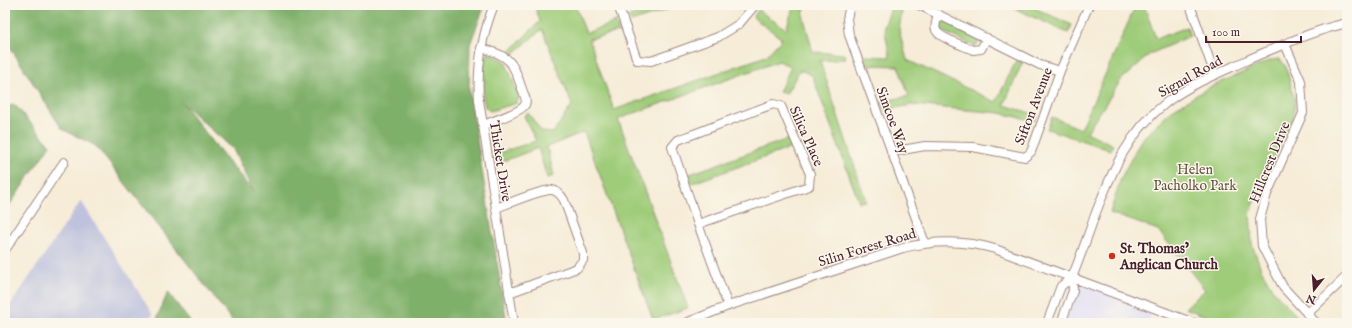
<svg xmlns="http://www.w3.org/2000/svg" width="1352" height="328" viewBox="0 0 1352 328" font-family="'IM FELL English',serif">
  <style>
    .built { fill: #d8d7f8 }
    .industrial { fill: #bfc2dd }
    .green { fill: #9fcc79; stroke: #747652 }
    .forest { fill: #7fb069; stroke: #64684a; fill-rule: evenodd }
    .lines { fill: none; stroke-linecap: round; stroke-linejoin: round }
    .minor-casing { stroke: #a08681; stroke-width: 10 }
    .minor { stroke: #fff; stroke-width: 8 }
    .poi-dot { fill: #c8321e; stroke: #fbf7ec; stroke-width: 1.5 }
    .labels { text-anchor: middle; stroke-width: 3; stroke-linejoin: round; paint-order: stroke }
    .street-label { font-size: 14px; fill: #4a1f2b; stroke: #fbf7ec }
    .park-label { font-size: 14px; fill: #645342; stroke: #fbf7ec }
    .poi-label { font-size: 14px; font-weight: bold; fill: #4a1f2b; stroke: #fbf7ec; text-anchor: start }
  </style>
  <rect width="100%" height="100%" fill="#fbf7ec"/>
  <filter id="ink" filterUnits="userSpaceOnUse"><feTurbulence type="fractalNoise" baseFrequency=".025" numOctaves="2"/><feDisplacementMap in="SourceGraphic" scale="8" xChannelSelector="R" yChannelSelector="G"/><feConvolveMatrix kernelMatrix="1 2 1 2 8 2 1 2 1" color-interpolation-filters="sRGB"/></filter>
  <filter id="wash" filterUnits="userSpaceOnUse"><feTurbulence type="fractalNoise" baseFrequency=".012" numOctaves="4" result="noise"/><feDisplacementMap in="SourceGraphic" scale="16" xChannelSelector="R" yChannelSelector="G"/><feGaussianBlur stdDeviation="0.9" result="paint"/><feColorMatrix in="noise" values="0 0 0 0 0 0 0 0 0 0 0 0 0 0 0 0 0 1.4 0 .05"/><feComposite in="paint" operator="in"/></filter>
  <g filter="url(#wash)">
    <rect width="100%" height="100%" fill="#f6ecd7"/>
    <path class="built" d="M1072 278 1153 308 1148 323H1061Z"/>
    <path class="industrial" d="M81 201 153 315 146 323H5V313Z"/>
    <path class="green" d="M534 5H575L586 33 616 22 619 32 589 39 614 110 766 56 782 39 753 17 758 10 786 29 794 5H806L803 15 813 52 845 54 846 59 820 61 866 201 859 202 812 75 800 70 786 94 779 92 791 67 779 61 618 119 688 308 653 320 584 132 547 147 554 176 547 178 538 148 496 164 495 154 536 141 524 116 528 113 542 132 553 133 572 105 542 29 512 55 509 52 540 21Z
      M659 5H681L631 22 629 16Z
      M892 5H903L899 30 907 60 996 102 1017 59 1023 61 1004 105 1037 115 1035 121 1000 113 912 105 884 110 880 102 909 96 898 66 866 65 864 56 890 57 884 27Z
      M1007 5H1028L1072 25 1068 33Z
      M1136 5H1144L1156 39 1187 27 1190 36 1150 54 1121 80 1087 132 1113 145 1110 150 1047 129 1052 117 1081 129Z
      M944 21 978 38V44L974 46 940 30V23Z
      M489 53 505 61 519 96 517 103 490 111 485 107 483 94 485 56Z
      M1280 59 1286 67 1295 101 1293 119 1264 181 1250 213 1252 244 1261 269 1273 290 1303 323H1223L1185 308 1205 290 1158 230 1110 213 1121 178 1141 140 1169 112 1208 88 1271 60Z
      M788 139 791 148 690 184 687 175Z"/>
    <path class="forest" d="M5 5H485L470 44 469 91 507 323H234L96 146 62 129 5 39ZM181 102 233 149 253 192Z
      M15 105 50 145 5 212V106Z
      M168 292 191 323H155Z"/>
  </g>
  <g filter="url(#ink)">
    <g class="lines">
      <g class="minor-casing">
        <path id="minor" d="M494 5C481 37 477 66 479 100L514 323
          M618 5 637 60 651 61 718 37 739 24 755 5
          M850 5 847 19 849 35 925 243
          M919 5 1040 65 1060 71
          M1190 5 1215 75
          M938 14C937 20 934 25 936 30 939 38 965 46 973 50L981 49 987 38
          M1285 44 1301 81 1303 113 1267 194 1260 219 1262 246 1283 287 1316 323
          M481 48C516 57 513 66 525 97 526 100 526 104 524 106 520 112 491 122 483 125
          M891 152 925 146 973 147 1025 157 1031 152 1060 71 1089 5
          M496 208C507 204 542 189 552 190 558 191 561 195 564 200L583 253V260L577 268 509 293
          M698 224 809 186 810 174 781 106 773 104 678 140 672 147 698 224 728 306
          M5 250 64 162
          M1307 314 1347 276
          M686 323 728 306 903 248C935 240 964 240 995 249L1194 323
          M1047 323 1061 286 1072 278
          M1061 323 1073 291 1072 278C1080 257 1088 236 1095 215 1112 171 1128 132 1167 102 1191 84 1219 73 1245 61 1278 47 1311 31 1347 23"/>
      </g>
      <use href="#minor" class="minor"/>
    </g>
  </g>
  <circle class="poi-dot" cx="1112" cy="256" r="4"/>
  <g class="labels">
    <g class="street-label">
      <text transform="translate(1190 76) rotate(-29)" y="5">Signal Road</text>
      <text transform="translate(1033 106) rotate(-69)" y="5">Sifton Avenue</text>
      <text transform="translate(893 120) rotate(70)" y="5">Simcoe Way</text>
      <text transform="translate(807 136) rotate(66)" y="5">Silica Place</text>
      <text transform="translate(501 161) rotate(81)" y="5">Thicket Drive</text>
      <text transform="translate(1269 162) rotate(-68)" y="5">Hillcrest Drive</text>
      <text transform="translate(867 247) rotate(-17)" y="5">Silin Forest Road</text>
    </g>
    <g class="park-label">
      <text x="1195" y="174">Helen<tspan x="1195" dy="16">Pacholko Park</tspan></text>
    </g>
    <g class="poi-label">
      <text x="1120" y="253">St. Thomas’<tspan x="1120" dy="16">Anglican Church</tspan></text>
    </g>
  </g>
  <rect width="1352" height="328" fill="none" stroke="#fbf7ec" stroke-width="20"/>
  <g transform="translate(1314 290) rotate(197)" stroke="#fbf7ec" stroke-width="3" paint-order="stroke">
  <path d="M0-3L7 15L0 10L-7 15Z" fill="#4a1f2b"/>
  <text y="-6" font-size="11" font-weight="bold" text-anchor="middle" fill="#4a1f2b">N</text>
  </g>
  <path d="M1206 36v6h95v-6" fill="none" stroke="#4a1f2b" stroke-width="2"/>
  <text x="1212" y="36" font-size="12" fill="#4a1f2b" stroke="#fbf7ec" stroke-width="3" paint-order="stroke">100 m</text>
</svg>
